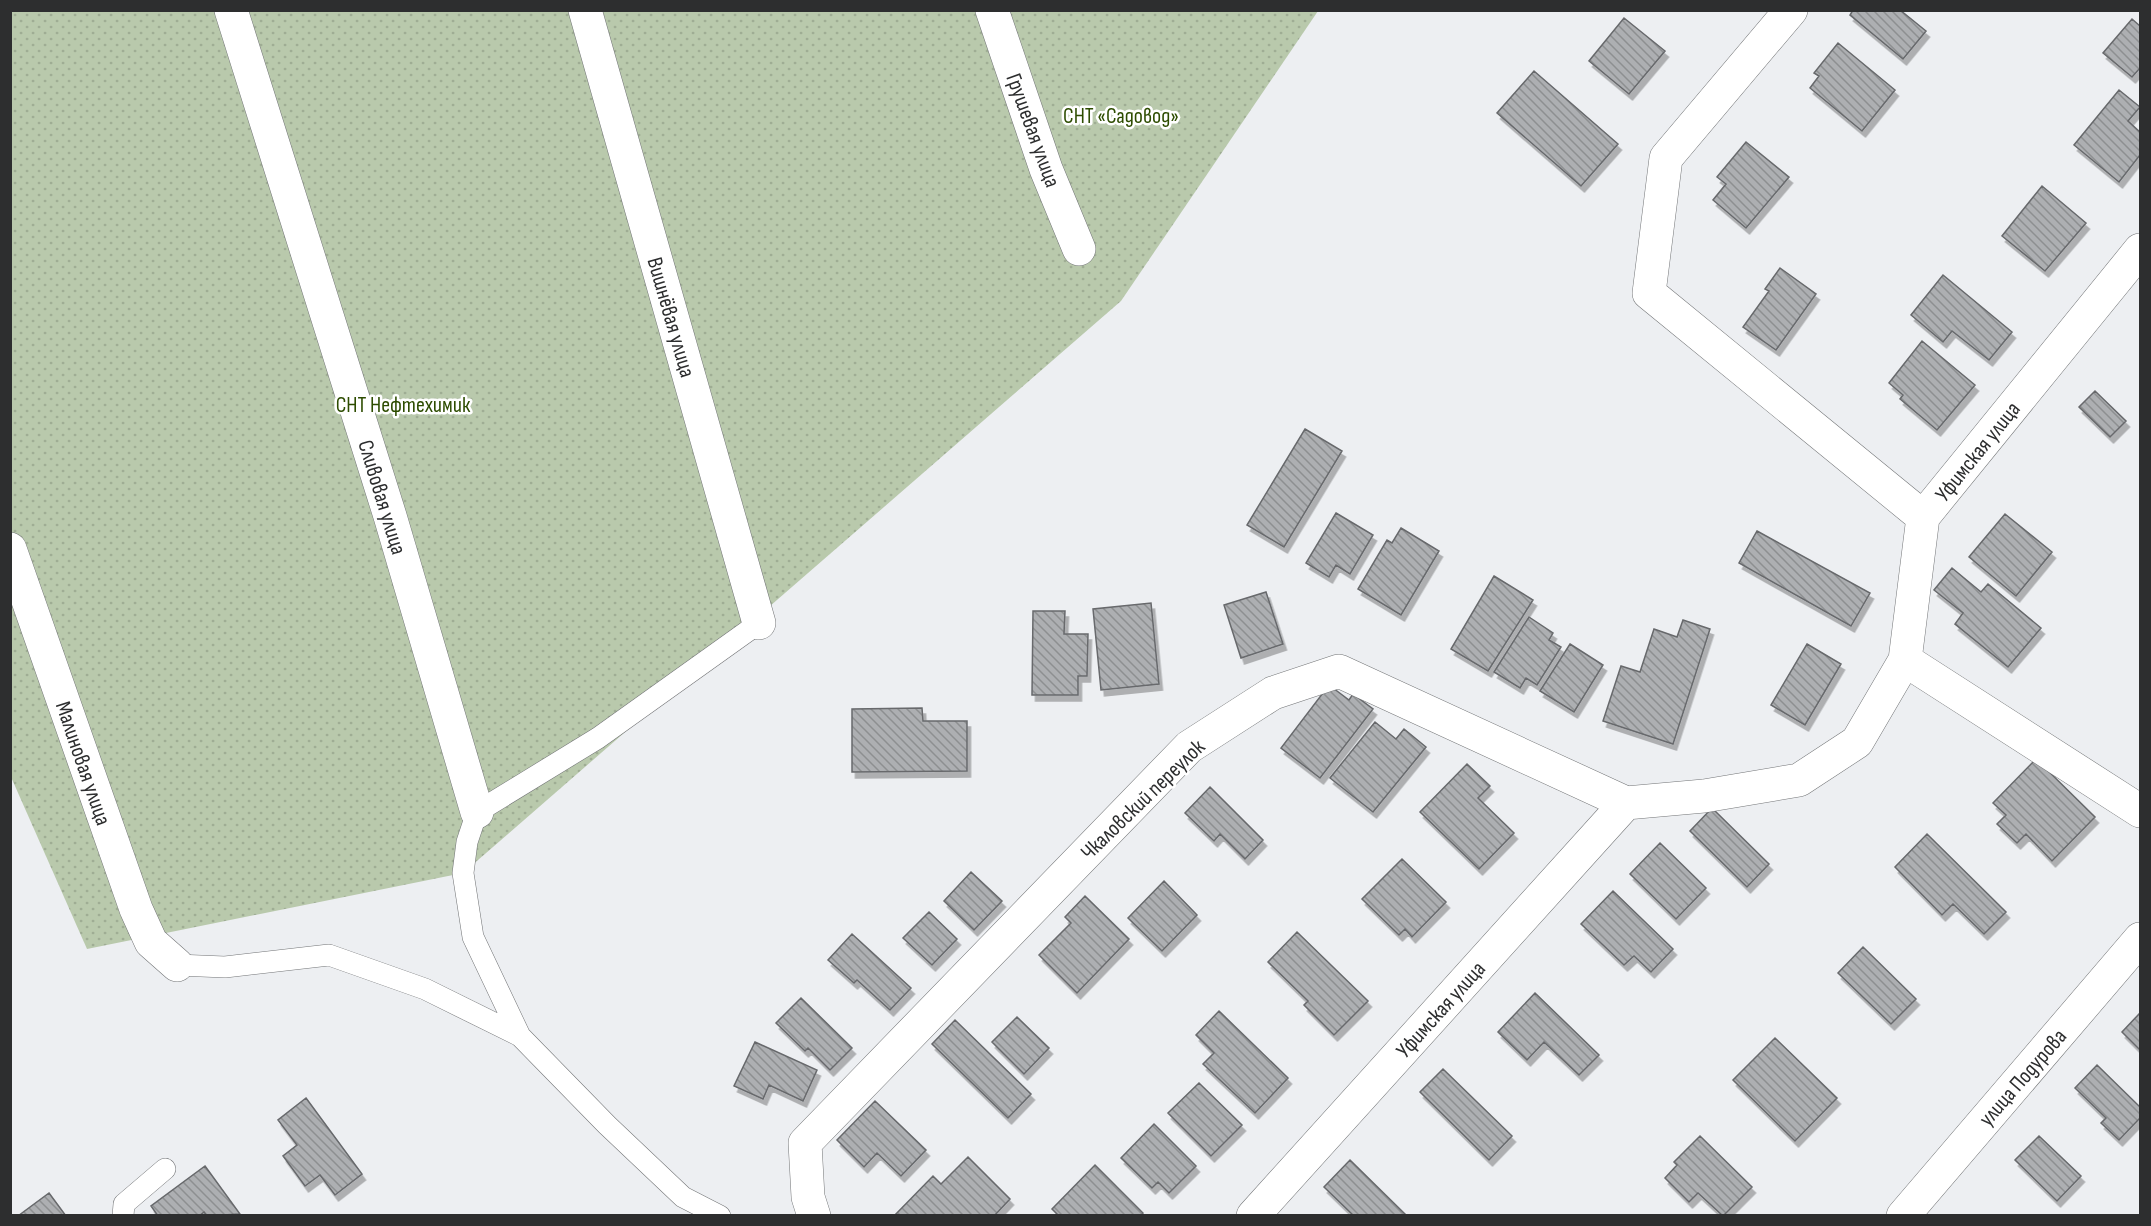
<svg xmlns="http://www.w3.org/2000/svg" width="2151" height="1226" viewBox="0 0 2151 1226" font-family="'Sofia Sans Condensed',sans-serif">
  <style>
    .park { fill: url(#park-dots) }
    .building { fill: url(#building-back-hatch); stroke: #67696c; stroke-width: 1.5; filter: url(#shadow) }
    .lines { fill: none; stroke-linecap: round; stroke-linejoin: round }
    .lane-casing { stroke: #737577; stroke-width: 22 }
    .street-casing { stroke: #737577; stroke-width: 34 }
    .lane { stroke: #fff; stroke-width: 21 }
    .street { stroke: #fff; stroke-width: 33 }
    .labels { text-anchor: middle; stroke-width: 5; stroke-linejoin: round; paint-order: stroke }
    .park-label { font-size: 22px; fill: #2d4c00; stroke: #fff }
    .street-label { font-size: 22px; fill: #2d2e2f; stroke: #fff }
  </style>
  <defs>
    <pattern id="park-dots" width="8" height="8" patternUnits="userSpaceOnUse" patternTransform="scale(1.5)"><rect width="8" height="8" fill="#b9c9ac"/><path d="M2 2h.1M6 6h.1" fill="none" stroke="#9fad94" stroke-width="1.8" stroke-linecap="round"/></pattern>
    <pattern id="building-back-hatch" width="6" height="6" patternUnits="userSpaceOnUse" patternTransform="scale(1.5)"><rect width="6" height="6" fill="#adafb2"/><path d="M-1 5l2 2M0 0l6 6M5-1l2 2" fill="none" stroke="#8d8f91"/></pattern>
    <filter id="shadow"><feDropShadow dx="3.5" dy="6" stdDeviation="0" flood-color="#0004"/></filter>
  </defs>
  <rect width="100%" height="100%" fill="#edeff2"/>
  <path class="park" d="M10 11H1318L1121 301 463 873 87 949 11 777Z"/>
  <path class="building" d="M1853 10H1900L1926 31 1903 59 1850 15Z
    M1624 18 1665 51 1629 94 1589 61Z
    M2132 19 2140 26V68L2132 77 2103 53Z
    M1838 43 1895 90 1862 131 1810 88 1819 76 1814 73Z
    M1534 71 1618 144 1581 186 1497 113Z
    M2119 90 2140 107 2128 121 2140 132V155L2119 182 2074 145Z
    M1746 142 1789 177 1746 228 1713 200 1726 184 1717 177Z
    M2042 186 2086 223 2045 271 2002 236Z
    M1780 268 1816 294 1776 350 1743 327 1769 291 1765 289Z
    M1943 275 2012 332 1989 360 1952 331 1943 342 1911 315Z
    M1922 341 1975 385 1937 430 1900 399 1903 395 1889 383Z
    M2095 391 2126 421 2110 437 2079 407Z
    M1305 429 1342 451 1284 547 1247 525Z
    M1336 513 1373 535 1350 574 1336 565 1329 577 1306 563Z
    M2005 514 2052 552 2016 596 1969 557Z
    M1401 528 1439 551 1401 615 1358 589 1387 540 1392 543Z
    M1757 531 1870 593 1851 626 1739 563Z
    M1952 568 1981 592 1988 584 2041 628 2008 667 1955 624 1963 613 1934 590Z
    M1494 576 1533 600 1488 671 1451 649Z
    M1266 592 1283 644 1241 658 1224 605Z
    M1151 603 1159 684 1101 690 1093 609Z
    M1033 611H1065L1064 634H1088L1087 676H1078V695H1032Z
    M1529 617 1553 633 1549 640 1561 647 1537 685 1526 678 1520 688 1494 672Z
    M1683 620 1710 629 1673 744 1603 721 1621 666 1640 672 1654 629 1677 637Z
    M1570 644 1603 665 1574 712 1540 691Z
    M1807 644 1841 664 1805 725 1771 705Z
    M1329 685 1349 700 1353 694 1373 709 1320 778 1281 748Z
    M922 708 923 721H967V771L852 772V709Z
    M1375 722 1396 739 1404 729 1426 747 1373 812 1330 778Z
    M2036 759 2095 817 2052 861 2026 834 2017 843 1997 824 2006 815 1993 803Z
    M1467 764 1490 786 1478 798 1514 833 1479 869 1420 812Z
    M1210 787 1263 840 1245 859 1220 834 1214 841 1185 813Z
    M1712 808 1769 864 1747 887 1690 831Z
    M1927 834 2006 912 1984 934 1953 904 1942 915 1895 867Z
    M1660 843 1706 888 1676 919 1630 874Z
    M1402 859 1446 902 1412 937 1405 929 1399 935 1362 899Z
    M971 872 1002 901 974 930 944 901Z
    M1164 881 1197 915 1162 951 1128 918Z
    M1613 891 1673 949 1651 972 1634 956 1624 965 1581 924Z
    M1085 896 1129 939 1077 993 1039 955 1071 923 1065 917Z
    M929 912 957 939 932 965 903 938Z
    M1297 932 1368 1001 1334 1035 1304 1005 1308 1001 1268 962Z
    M852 934 911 988 890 1010 857 980 854 983 828 960Z
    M1863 947 1916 999 1891 1024 1838 973Z
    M1535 993 1599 1055 1579 1075 1544 1042 1527 1060 1498 1032Z
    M801 998 852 1048 830 1070 808 1048 805 1051 776 1023Z
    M1219 1011 1288 1078 1255 1113 1203 1064 1214 1053 1196 1035Z
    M2140 1013V1050L2122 1032Z
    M1017 1017 1049 1048 1024 1074 992 1042Z
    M955 1020 1031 1094 1008 1118 932 1044Z
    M1775 1038 1837 1098 1795 1141 1733 1080Z
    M755 1042 817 1070 803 1101 769 1085 763 1099 734 1086Z
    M2097 1065 2140 1107V1118L2119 1140 2101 1123 2106 1118 2075 1088Z
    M1443 1069 1512 1136 1489 1160 1420 1092Z
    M1199 1083 1242 1125 1211 1156 1168 1113Z
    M306 1098 362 1174 335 1195 320 1175 305 1186 283 1156 297 1145 278 1120Z
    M875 1101 926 1150 901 1176 877 1153 864 1167 837 1140Z
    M1154 1124 1196 1166 1169 1193 1158 1182 1152 1188 1121 1158Z
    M1700 1136 1752 1187 1723 1216 1698 1193 1689 1202 1665 1178 1677 1165 1674 1162Z
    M2039 1136 2081 1176 2057 1201 2015 1160Z
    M968 1157 1010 1199 994 1216H894L933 1176 941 1184Z
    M1350 1160 1407 1216H1354L1324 1187Z
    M1095 1165 1143 1213 1141 1216H1059L1052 1209Z
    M205 1166 240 1214 207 1216 204 1212 199 1216H158L151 1206Z
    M49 1193 66 1216H18Z"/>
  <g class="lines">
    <g class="lane-casing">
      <path id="lane" d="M177 965 225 967 329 955 425 989 520 1036 607 1125 683 1197 720 1216
        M520 1036 473 937 463 873 467 842 477 812 598 738 759 623
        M123 1216 124 1204 165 1169"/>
    </g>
    <g class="street-casing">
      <path id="street" d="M231 10 390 516 477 812
        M585 10 759 623
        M992 10 1046 169 1079 249
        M1791 10 1666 158 1649 293 1923 517 2140 250
        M1923 517 1905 660 2140 811
        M10 549 136 909 151 942 177 965
        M814 1216 808 1197 805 1143 1189 747 1273 693 1339 671 1626 803 1704 796 1799 780 1857 742 1905 660
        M1253 1216 1626 803
        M1903 1216 2140 939"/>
    </g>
    <use href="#lane" class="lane"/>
    <use href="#street" class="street"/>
  </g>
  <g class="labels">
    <g class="park-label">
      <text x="1121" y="123">СНТ «Садовод»</text>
      <text x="403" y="412">СНТ Нефтехимик</text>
    </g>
    <g class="street-label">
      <text transform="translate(1034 130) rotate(70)" y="8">Грушевая улица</text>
      <text transform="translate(672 317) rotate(74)" y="8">Вишнёвая улица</text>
      <text transform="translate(1977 451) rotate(-51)" y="8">Уфимская улица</text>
      <text transform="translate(383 497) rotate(73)" y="8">Сливовая улица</text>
      <text transform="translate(84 763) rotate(71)" y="8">Малиновая улица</text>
      <text transform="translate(1142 799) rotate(-44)" y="8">Чкаловский переулок</text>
      <text transform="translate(1440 1009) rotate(-48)" y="8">Уфимская улица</text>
      <text transform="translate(2022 1077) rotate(-49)" y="8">улица Подурова</text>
    </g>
  </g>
  <rect width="2151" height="1226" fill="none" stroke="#2d2e2f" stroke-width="24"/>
</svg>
